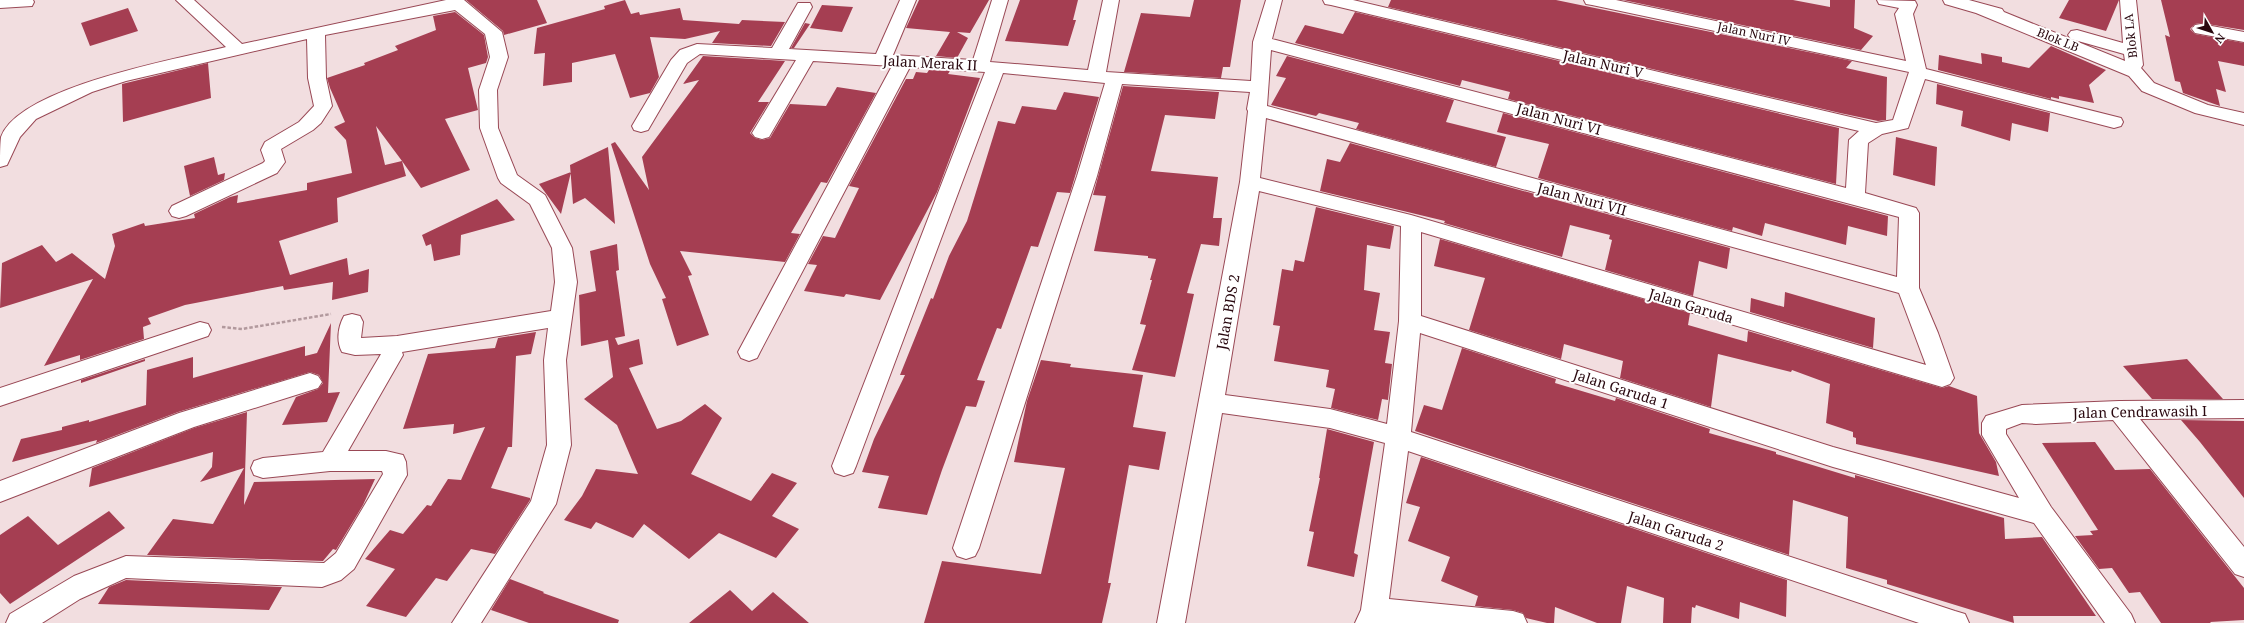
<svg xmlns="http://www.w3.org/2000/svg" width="2244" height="623" viewBox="0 0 2244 623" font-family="'Noto Serif',serif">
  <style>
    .building { fill: #a53e52; fill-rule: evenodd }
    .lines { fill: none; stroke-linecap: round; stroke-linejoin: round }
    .street-casing { stroke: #994855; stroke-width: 2 }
    .path { stroke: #b2999d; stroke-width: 2.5; stroke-dasharray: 3.5 2; stroke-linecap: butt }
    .street { fill: #fff; fill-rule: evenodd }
    .labels { text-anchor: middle; stroke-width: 4; stroke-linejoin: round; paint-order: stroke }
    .far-street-label { font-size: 12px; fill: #29080f; stroke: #fff }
    .street-label { font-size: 14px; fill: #29080f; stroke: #fff }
  </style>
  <rect width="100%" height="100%" fill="#f2dee0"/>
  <path class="building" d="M466 0H537L547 23 504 35 503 31Z
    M625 0 631 14 639 12 640 15 680 8 683 20 739 24 742 20 785 22 771 46 712 43 720 31 685 39 650 37 659 77 650 93 630 98 615 54 572 63V82L543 86 545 53 534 54 537 28 605 9 604 6Z
    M919 0H989L970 33 957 32 968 38 957 58 936 56 950 32 906 28Z
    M1020 0H1078L1073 20H1076L1068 46 1005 41Z
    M1194 0H1241L1230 67H1223L1221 78 1124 72 1141 13 1190 17Z
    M1391 0H1556L1852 61 1846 68 1887 77 1886 120 1878 121 1840 113 1388 7Z
    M1623 0H1793L1830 7V0H1855L1854 28 1873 36 1861 50Z
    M2069 0H2119L2106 31 2059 18Z
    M2161 0H2244V30L2201 23 2195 24 2190 29 2195 34 2244 43V66L2218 61 2226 92 2216 89 2220 106 2183 93 2180 82 2175 81 2165 35 2170 37Z
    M822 5 853 7 842 32 810 28Z
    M128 8 138 31 90 46 81 23Z
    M455 12 484 35 488 57 486 63 468 68 478 110 445 119 470 170 421 188 402 161 406 176 337 198 338 222 279 241 290 275 347 258 349 275 369 269 368 292 332 300 333 282 284 290 283 286 185 305 148 318 151 324 143 327 144 339 80 360V355L44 366 93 279 0 308 2 263 42 245 56 262 72 253 105 279 115 246 112 234 144 223 145 226 195 218 194 214 230 197 238 195 237 203 307 190V183L352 173 346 140 334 127 345 122 330 88 327 78 365 65 364 63 398 50 395 46 436 30 433 16ZM376 126 402 161 385 165Z
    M1355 12 1839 128 1836 184 1508 99 1510 92 1462 80 1460 86 1295 43 1305 25 1343 34Z
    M805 23 810 24 794 48H791Z
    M2051 46 2106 70 2089 85 2094 103 2059 96V99L2051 97V99L1938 70 1939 55 1982 64 1981 53 2002 57V62L2029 68Z
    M703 56 785 61 758 102H769L750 133 755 138 762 140 770 138 790 104 826 106 837 87 876 93 827 183 821 182 791 233 800 234 785 262 680 251 692 275 688 276 709 335 677 346 662 299 666 298 650 264 611 144 615 142 649 190 642 157 699 80 683 84Z
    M1287 56 1454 100 1446 122 1506 137 1496 167 1356 129 1359 123 1319 113 1316 116 1271 105 1286 78 1276 76Z
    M208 63 211 98 123 122 122 84Z
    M929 70 950 71 948 74 980 78 937 192 880 300 846 294 844 297 804 291 817 265 808 264 823 236 835 238 859 188 849 186 906 79H913L916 72 927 73Z
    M1937 84 2050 113 2048 132 2012 123 2010 141 1961 126 1963 111 1936 104Z
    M1123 86 1219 92 1215 119 1165 115 1151 171 1218 177 1213 218H1222L1219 246 1201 244 1187 293 1194 294 1175 377 1132 370 1146 325 1140 324 1152 280H1150L1156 259 1148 258V256L1094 251 1106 196 1093 195Z
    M1064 92 1099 97 1070 193 1057 192 1038 247 1031 246 1001 329 997 328 977 380 985 381 976 407 966 406 942 470 927 515 878 508 889 476 862 472 874 439 905 375H900L931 298 933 299 949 256 967 221 998 121 1015 124 1022 106 1056 110Z
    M1503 113 1888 216 1887 236 1848 226 1846 245 1765 223 1762 236 1733 227 1732 231 1538 178 1549 144 1497 132Z
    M1896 137 1937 147 1935 186 1893 175Z
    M1350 143 1730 248 1727 269 1699 261 1693 296 1605 270 1612 240 1609 239 1610 235 1570 225 1562 257 1444 223 1445 221 1320 191 1327 159 1340 162Z
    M608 147 615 224 585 198 573 204 570 165Z
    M214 157 218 175 225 173 224 180 190 196 184 166Z
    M571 172 561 214 539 184Z
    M497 199 515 220 461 235 460 255 434 261 431 244 426 246 422 235Z
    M1316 207 1394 226 1390 249 1367 245 1364 290 1380 293 1374 330 1390 332 1385 363 1392 364 1388 400 1382 399 1378 420 1331 408 1335 389 1326 387 1329 370 1274 361 1280 326 1273 325 1282 269 1293 271 1295 260 1304 262Z
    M1440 239 1690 313 1688 325 1747 342 1748 331 1942 388 1949 386 1977 396 1979 433 1996 462 1999 476 1856 444V438L1853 437V432L1826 423 1830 384 1792 370 1791 372 1718 354 1711 407 1620 378 1623 361 1564 344 1561 359 1469 330 1485 278 1434 266Z
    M617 244 619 270 616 271 625 336 615 338 618 345 639 339 643 364 629 368 657 429 681 421 705 404 722 418 691 474 751 501 772 473 797 483 772 516 799 529 776 558 719 533 689 559 644 524 633 538 596 522 591 529 564 520 582 496 596 469 638 474 617 425 584 399 613 377 608 340 581 346 579 295 596 291 590 251Z
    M1785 292 1875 318 1873 348 1750 312 1751 298 1784 307Z
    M331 323 328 393 340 392 327 422 282 425 296 397 318 389 323 383 319 375 310 372 178 412 96 443 97 440 12 462 21 439 62 430V427L89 420V422L146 405 147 370 193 357V378L305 346V356L317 353Z
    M536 332 531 354 516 356 512 447H508L491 488 530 498V500L495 554 471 549 447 581 436 578 406 617 366 606 395 569 365 559 390 530 403 534 427 505 431 506 448 479 461 480 485 427 453 434 454 424 403 429 428 354 495 348 498 338Z
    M1462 348 1556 379 1555 383 1615 401 1616 398 1710 429 1709 433 1776 452V454L1855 478V475L2004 518 2005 539 2042 537 2096 616H2013L2014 623 1887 584V580L1846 568 1848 517 1793 500 1789 555 1415 431 1424 405 1442 410Z
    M145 359V361L81 383V380Z
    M2187 359 2223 399H2152L2123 366Z
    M1041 360 1071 364 1070 367 1143 375 1133 427 1166 432 1159 470 1129 465 1108 583H1111L1102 623H924L942 561 1041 574 1065 468 1014 462 1027 401Z
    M247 412 244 505 254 482 375 479 363 505 336 550 333 549 323 561 147 555 173 519 213 524 244 468 200 482 212 467 213 452 89 487 92 468 194 428Z
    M2181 420 2244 421V498L2200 442Z
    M1327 429 1374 442 1354 553 1358 555 1354 577 1307 566 1314 532 1309 531 1320 478H1319Z
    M2095 442 2115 470 2150 469 2244 588V620L2210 622 2211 623H2161L2140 592 2129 593 2112 568 2099 569 2075 536 2093 535 2090 531 2098 530 2042 443Z
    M1421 457 1787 580 1786 617 1740 602 1739 619 1696 605 1695 608 1692 607 1691 623H1663L1664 598 1627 586 1621 623H1597L1555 607 1554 623H1547L1526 618 1523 613 1513 610 1475 606 1478 596 1441 581 1450 557 1408 541 1420 507 1406 503Z
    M109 511 125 528 10 604 0 593V535L28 516 58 545Z
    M510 579 544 592 543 593 619 620 618 623H529L491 610Z
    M126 580 282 587 269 610 98 604 109 587Z
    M730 590 752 611 773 592 809 623H689Z"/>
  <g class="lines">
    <g class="street-casing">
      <path id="street" d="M0 0H33L34 2 32 6 0 8Z
        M176 0H194L242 44 446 0H464L502 32 508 57 497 90 498 128 517 175 545 195 572 248 577 282 566 360 571 445 556 504 481 623H452L531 501 547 445 544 360 548 328 402 352 403 355 348 451H386L403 455 406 462 407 475 354 569 341 580 322 587 126 578 80 599 42 623H6L10 614 74 576 126 556 324 563 336 553 383 474 382 471H330L263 478 254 475 251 468 254 461 263 458 323 452 381 354 355 355 342 352C336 341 338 327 344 316L352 314 360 316 363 322 361 338 397 336 551 311 555 282 552 248 530 204 501 183 498 178 480 128 479 90 490 57 485 34 455 10 325 35 326 78 332 106 321 123 313 130 281 149 285 162 277 173 186 216 179 218 172 216 169 211 172 206 263 163 265 161 261 150 265 142 299 122 314 106 308 78 307 39 126 81 92 92 36 119 20 137 7 165 0 167C0 158 0 145 1 137 19 87 177 59 226 47Z
        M900 0H916L893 55 973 60 992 0H1008L990 62 1088 70 1103 0H1119L1106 72 1251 81 1253 42 1266 0H1282L1272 39 1846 188 1849 140 1859 131 1331 5 1325 4 1323 0H1353L1876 123 1893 120 1909 72 1592 5 1586 4 1584 0H1616L1906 61 1895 14 1899 8 1879 4 1877 0 1915 1 1917 5 1913 14 1926 69 2121 118 2123 122 2121 126 2114 128 1925 79 1908 128 1882 134 1868 143 1865 193 1916 208 1919 213V288L1938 333 1954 378 1950 384 1942 387 1421 232V316L1833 447 2019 498 1982 435V423L1986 416 2022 405 2119 401 2244 400V418L2140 419 2244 547V577L2235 574 2113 420 2036 424 2022 423 2006 429V434L2051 507 2131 614 2135 623H2105L2034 523 1833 467 1420 333 1411 432 1955 611 1965 614 1969 623H1919L1408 451 1389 599 1513 611 1523 614 1527 623H1355L1361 610 1385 443 1330 428 1222 413 1185 623H1157L1240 182 1248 111 1247 109 1250 92 1122 84 1097 176 979 548 975 556 966 559 957 556 953 548 1077 176 1105 83 1003 73 856 466 853 473 844 476 835 473 832 466 985 72 910 67 760 352 757 358 749 361 741 358 738 352 892 66 813 61 769 137 762 139 755 137 752 133 796 60 700 54 687 63 648 130 641 132 634 130 632 126 671 60 680 50 697 44 772 48 798 3H810L812 7 789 49 876 54ZM1271 50 1899 217 1897 277 1267 106ZM1266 118 1899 293 1926 365 1411 215 1260 178ZM1259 191 1401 226 1399 321 1387 424 1330 409 1225 395Z
        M1943 0H1969L2002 9 2004 12 2125 61 2124 54 2071 39 2068 35 2071 31 2077 30 2123 43 2120 0H2136L2143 65 2141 68 2154 83 2208 105 2244 113V125L2195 113 2142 91 2129 76 1976 13 1945 4Z
        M2201 24 2244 32V42L2195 33 2192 29 2195 25Z
        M200 322 208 324 211 330 208 336 0 406V388Z
        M310 373 318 376 322 382 318 388 194 427 0 502V481L179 413Z"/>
    </g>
    <path class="path" d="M222 327 242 329 331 314"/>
    <use href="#street" class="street"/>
  </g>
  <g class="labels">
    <g class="far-street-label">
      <text transform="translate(1754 34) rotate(12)" y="4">Jalan Nuri IV</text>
      <text transform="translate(2131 36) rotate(-96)" y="4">Blok LA</text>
      <text transform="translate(2058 40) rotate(22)" y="4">Blok LB</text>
    </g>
    <g class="street-label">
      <text transform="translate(930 63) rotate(3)" y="5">Jalan Merak II</text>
      <text transform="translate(1603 64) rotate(13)" y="5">Jalan Nuri V</text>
      <text transform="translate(1559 119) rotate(15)" y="5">Jalan Nuri VI</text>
      <text transform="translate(1582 199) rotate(15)" y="5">Jalan Nuri VII</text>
      <text transform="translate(1691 306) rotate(17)" y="5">Jalan Garuda</text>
      <text transform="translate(1228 312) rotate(-80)" y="5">Jalan BDS 2</text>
      <text transform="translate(1621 389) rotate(18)" y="5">Jalan Garuda 1</text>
      <text transform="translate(2140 412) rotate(-1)" y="5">Jalan Cendrawasih I</text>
      <text transform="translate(1676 531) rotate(18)" y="5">Jalan Garuda 2</text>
    </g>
  </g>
  <g transform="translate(2212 32) rotate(129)" stroke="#ffffff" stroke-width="3" paint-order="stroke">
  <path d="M0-3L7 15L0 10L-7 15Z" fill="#29080f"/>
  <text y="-6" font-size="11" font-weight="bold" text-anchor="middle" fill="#29080f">N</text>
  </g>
</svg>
